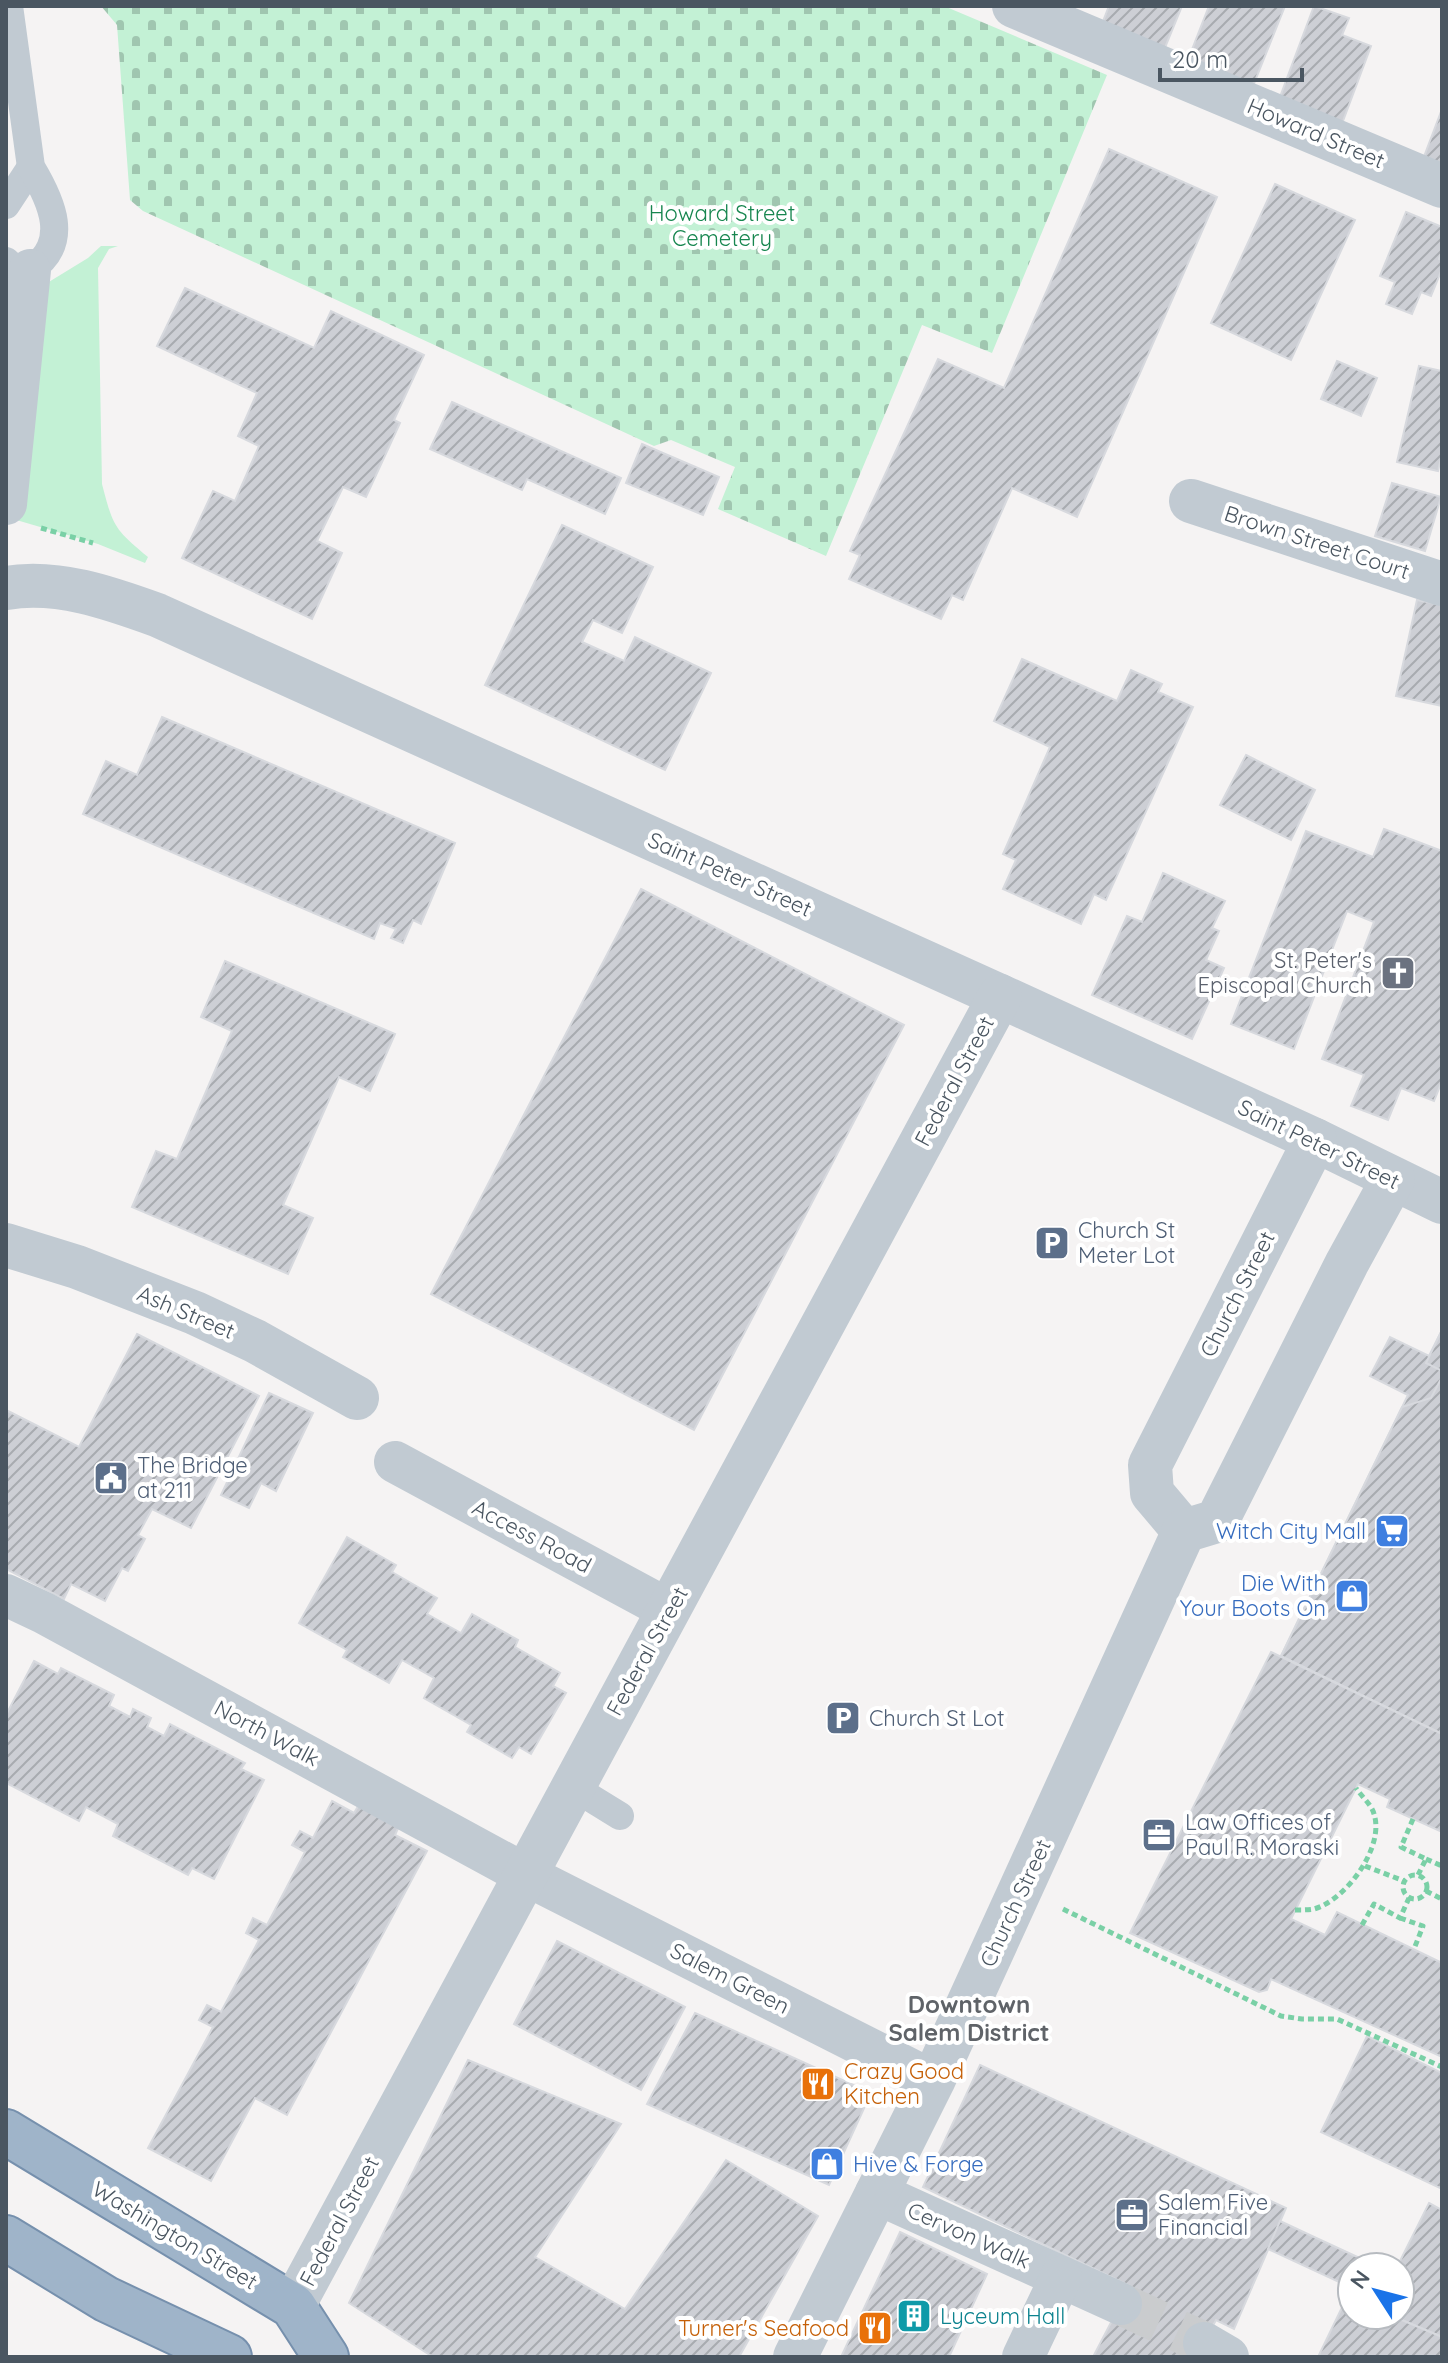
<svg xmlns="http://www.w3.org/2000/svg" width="1448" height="2363" font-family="Quicksand,sans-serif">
<defs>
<pattern id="cemetery-stones" width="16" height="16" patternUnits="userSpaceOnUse" patternTransform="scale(2)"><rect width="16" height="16" fill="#c3f1d5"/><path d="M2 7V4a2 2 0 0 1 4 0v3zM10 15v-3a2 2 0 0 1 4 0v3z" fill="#a0c6b0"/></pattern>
<pattern id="building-hatch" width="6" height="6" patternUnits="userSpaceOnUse" patternTransform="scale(2)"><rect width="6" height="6" fill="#cdcfd5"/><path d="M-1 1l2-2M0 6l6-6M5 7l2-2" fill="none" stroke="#a8abb0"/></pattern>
</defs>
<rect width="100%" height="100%" fill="#f5f3f3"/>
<path fill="#c3f1d5" d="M101 246H118L109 249 98 268 102 484C113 526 114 529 148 557L145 563 98 544 13 519 39 288 88 258Z"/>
<path fill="url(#cemetery-stones)" d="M101 6H944L1107 75 992 353 922 325 826 556 718 509 735 467 671 440 654 446 143 211 130 200 117 25Z"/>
<g fill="url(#building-hatch)" stroke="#d7d9de" stroke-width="2">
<path d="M1109 6H1182L1162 55 1100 29Z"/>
<path d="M1209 6H1285L1251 91 1186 65Z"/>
<path d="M1314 6 1349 18 1342 35 1371 46 1340 129 1277 105Z"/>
<path d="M1442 109V170L1422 162Z"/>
<path d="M1109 149 1217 197 1077 517 1012 488 963 600 952 595 941 619 849 579 860 555 850 551 938 359 1004 388Z"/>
<path d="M1275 184 1355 220 1291 360 1211 323Z"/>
<path d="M1406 212 1442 227V251L1439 259 1442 260V269L1431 296 1421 292 1412 314 1386 304 1395 282 1380 276Z"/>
<path d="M185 288 314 348 331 311 424 355 394 420 400 423 366 497 343 487 317 541 342 553 312 619 182 558 213 491 235 501 259 446 238 436 257 393 157 346Z"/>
<path d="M1337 361 1377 378 1361 416 1321 399Z"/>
<path d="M1419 366 1442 371V454L1438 471 1397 462Z"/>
<path d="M452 402 621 478 605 514 527 479 522 490 430 449Z"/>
<path d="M642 444 719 477 703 515 626 483Z"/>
<path d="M1392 483 1441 497 1425 551 1375 536Z"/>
<path d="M562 525 653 567 622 633 593 620 582 642 624 661 635 637 711 673 665 770 485 685Z"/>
<path d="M1417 600 1442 605V706L1396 696Z"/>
<path d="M1022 659 1117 701 1131 670 1162 684 1158 692 1193 707 1106 900 1094 894 1081 924 1003 889 1016 860 1003 854 1050 747 994 721Z"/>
<path d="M162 717 455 843 421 924 413 920 403 943 391 938 396 929 380 923 374 939 83 814 106 761 137 775Z"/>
<path d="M1246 755 1315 790 1291 840 1220 805Z"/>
<path d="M1384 829 1442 851V1081L1434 1101 1401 1088 1388 1120 1351 1106 1364 1075 1322 1059 1374 922 1347 911 1294 1049 1231 1024 1306 831 1373 857Z"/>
<path d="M1163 873 1225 901 1212 928 1219 931 1206 960 1224 968 1192 1039 1092 995 1127 916 1142 922Z"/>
<path d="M641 889 904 1025 694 1430 431 1294Z"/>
<path d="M225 961 395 1034 370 1091 339 1077 283 1205 313 1218 288 1274 132 1207 156 1151 177 1159 232 1031 201 1017Z"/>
<path d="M1442 1330V1734L1281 1656 1408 1395 1370 1376 1390 1337 1429 1356Z"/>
<path d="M1442 1330V1371L1426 1363Z"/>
<path d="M137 1334 259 1396 191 1528 152 1509 138 1535 145 1539 128 1571 122 1568 105 1601 71 1584 64 1599 6 1569V1410L79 1447Z"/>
<path d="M1442 1377V1734L1281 1656 1402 1407 1431 1398Z"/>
<path d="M269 1393 313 1413 276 1491 261 1483 249 1508 221 1495Z"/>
<path d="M347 1537 396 1565 392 1572 437 1598 427 1614 461 1633 472 1614 518 1640 515 1647 560 1673 553 1686 566 1693 531 1754 519 1747 512 1758 467 1732 471 1725 424 1698 434 1678 402 1660 389 1683 343 1657 347 1650 299 1623Z"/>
<path d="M1271 1652 1442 1734V1832L1387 1807 1390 1799 1358 1784 1291 1919 1325 1935 1337 1912 1442 1963V2057L1271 1979 1267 1990 1259 1992 1130 1933Z"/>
<path d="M34 1661 58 1674 61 1668 114 1695 109 1706 130 1717 133 1709 151 1718 147 1727 164 1736 170 1724 245 1763 241 1769 264 1780 214 1879 192 1868 188 1875 113 1836 118 1824 86 1807 79 1821 6 1783V1715Z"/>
<path d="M332 1801 354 1813 360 1803 400 1824 395 1835 427 1851 287 2115 255 2098 211 2181 148 2148 213 2027 199 2020 207 2005 221 2012 259 1940 246 1933 253 1918 267 1925 305 1852 292 1845 300 1831 313 1838Z"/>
<path d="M557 1941 685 2007 641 2090 514 2024Z"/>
<path d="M695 2013 871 2093 829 2185 647 2104Z"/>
<path d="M1367 2036 1442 2073V2189L1321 2132Z"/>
<path d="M468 2060 621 2124 535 2257 625 2309 726 2160 818 2216 739 2357H433L349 2303Z"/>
<path d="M980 2065 1286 2208 1234 2329 1216 2320 1196 2357H1093L1130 2286 923 2187Z"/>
<path d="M1429 2203 1442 2210V2337L1390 2315H1400V2267H1397Z"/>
<path d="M1280 2221 1312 2236 1379 2267H1352V2288L1268 2249Z"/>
<path d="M900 2232 987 2274 949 2357H841Z"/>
<path d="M1347 2297 1352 2299V2315H1390L1442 2337V2357H1318Z"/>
</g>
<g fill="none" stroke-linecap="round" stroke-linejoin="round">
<path stroke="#caccce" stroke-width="42" stroke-dasharray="42 21" stroke-linecap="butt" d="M1121 2304 1204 2343"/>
<g stroke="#7690ad" stroke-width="48">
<g id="trunk">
<path d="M6 2132 293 2306 326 2357"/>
<path d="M6 2238 106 2299 229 2357"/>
</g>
</g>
<g stroke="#7ad0a6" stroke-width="5" stroke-dasharray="6 4" stroke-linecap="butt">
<path d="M41 528 93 543"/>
<path d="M1413 1819 1401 1847 1426 1859 1418 1875"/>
<path d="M1426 1859 1442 1866"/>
<path d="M1365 1866 1404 1881"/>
<circle cx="1415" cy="1887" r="12"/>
<path d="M1426 1891 1442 1899"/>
<path d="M1063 1909 1281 2016 1302 2019H1337L1442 2067"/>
<path d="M1295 1910C1302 1910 1308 1910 1314 1909 1346 1900 1385 1847 1374 1814 1372 1805 1361 1796 1356 1788"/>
<path d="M1400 1918 1423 1926 1414 1949"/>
<path d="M1362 1925 1374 1904 1400 1918 1409 1898"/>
</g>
<g stroke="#c1cad2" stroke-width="28">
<path d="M6 205 31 167"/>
<path d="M6 261 15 269 30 270C71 243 52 202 31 167L9 6"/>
<path d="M573 1787 620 1816"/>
</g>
<g stroke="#c1cad2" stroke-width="42">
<path d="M6 504 30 270"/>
<path d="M395 1462 669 1610"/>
<path d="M6 1595 44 1613 526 1875 933 2081"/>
<path d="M876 2193 1121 2304"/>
<path d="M1204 2343 1228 2357"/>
<path d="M1023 2357 1061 2277"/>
</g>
<g stroke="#c1cad2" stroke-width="44">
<path d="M1014 6 1442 186"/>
<path d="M1191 501 1442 584"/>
<path d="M6 588C57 579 110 598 157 615L1000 996 1315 1140 1442 1202"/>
<path d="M6 1245 77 1267 195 1313 255 1341 357 1398"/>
<path d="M1184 1531 1152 1493 1150 1465 1315 1140"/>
<path d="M293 2306 1000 996"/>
<path d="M795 2357 933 2081 1184 1531 1217 1521 1347 1263 1393 1179"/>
</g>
<use href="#trunk" stroke="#9fb4c9" stroke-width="44"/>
</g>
<defs>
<g id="church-square" transform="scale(1.8)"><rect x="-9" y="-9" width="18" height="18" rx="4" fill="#6b7280" stroke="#fff"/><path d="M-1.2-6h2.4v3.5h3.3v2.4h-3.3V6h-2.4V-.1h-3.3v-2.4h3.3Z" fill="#fff"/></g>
<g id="parking-square" transform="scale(1.8)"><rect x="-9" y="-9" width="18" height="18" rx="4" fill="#5c6f8a" stroke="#fff"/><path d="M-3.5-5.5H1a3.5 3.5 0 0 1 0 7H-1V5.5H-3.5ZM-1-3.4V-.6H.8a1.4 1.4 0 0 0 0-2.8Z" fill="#fff"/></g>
<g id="civic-square" transform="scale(1.8)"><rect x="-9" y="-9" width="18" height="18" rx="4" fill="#5c6f8a" stroke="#fff"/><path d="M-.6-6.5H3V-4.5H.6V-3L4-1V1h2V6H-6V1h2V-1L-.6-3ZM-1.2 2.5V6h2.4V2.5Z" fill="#fff"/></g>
<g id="supermarket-square" transform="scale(1.8)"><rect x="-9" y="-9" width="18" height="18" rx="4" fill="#3f7fe0" stroke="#fff"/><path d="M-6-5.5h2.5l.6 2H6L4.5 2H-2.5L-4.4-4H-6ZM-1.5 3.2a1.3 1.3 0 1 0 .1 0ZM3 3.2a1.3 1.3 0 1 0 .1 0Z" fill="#fff"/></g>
<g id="shop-square" transform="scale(1.8)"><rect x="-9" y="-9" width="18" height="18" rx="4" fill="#3f7fe0" stroke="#fff"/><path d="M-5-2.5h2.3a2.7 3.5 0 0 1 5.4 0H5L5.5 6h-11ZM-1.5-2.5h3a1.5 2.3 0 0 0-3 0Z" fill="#fff"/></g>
<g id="office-square" transform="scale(1.8)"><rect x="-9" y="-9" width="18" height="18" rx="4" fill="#5c6f8a" stroke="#fff"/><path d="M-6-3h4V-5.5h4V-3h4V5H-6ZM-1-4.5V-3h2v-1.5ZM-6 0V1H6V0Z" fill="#fff"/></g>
<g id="restaurant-square" transform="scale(1.8)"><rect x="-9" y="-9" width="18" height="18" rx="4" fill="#e8710a" stroke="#fff"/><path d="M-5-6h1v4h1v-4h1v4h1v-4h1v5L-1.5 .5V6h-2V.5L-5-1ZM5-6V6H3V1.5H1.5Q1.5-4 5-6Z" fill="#fff"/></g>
<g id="building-square" transform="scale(1.8)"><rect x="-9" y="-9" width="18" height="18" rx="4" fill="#0f9aa8" stroke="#fff"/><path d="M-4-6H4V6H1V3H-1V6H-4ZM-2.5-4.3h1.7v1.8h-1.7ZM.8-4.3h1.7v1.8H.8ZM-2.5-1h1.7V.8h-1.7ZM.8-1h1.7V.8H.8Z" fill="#fff"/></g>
</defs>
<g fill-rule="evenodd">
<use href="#church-square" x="1398" y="973"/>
<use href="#parking-square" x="1052" y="1243"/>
<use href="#civic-square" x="111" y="1478"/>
<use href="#supermarket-square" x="1392" y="1531"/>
<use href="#shop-square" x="1352" y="1596"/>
<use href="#parking-square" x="843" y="1718"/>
<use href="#office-square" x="1159" y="1835"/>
<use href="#restaurant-square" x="818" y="2084"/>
<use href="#shop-square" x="827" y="2164"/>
<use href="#office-square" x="1132" y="2215"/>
<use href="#building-square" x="914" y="2316"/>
<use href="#restaurant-square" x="875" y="2328"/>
</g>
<g text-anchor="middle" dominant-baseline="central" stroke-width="8" stroke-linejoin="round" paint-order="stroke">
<g font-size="22" fill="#4a5661" stroke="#fff">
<text transform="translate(1316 133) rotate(23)">Howard Street</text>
<text transform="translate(1317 542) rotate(18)">Brown Street Court</text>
<text transform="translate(730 874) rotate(24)">Saint Peter Street</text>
<text transform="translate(954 1081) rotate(-62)">Federal Street</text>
<text transform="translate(1319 1144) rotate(26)">Saint Peter Street</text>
<text transform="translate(1237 1294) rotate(-63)">Church Street</text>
<text transform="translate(186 1312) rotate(23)">Ash Street</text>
<text transform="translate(532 1536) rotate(28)">Access Road</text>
<text transform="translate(647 1651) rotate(-61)">Federal Street</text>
<text transform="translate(267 1733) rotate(28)">North Walk</text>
<text transform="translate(1015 1903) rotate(-65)">Church Street</text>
<text transform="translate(730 1978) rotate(27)">Salem Green</text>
<text transform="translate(339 2221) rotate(-62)">Federal Street</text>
<text transform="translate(175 2235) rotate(31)">Washington Street</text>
<text transform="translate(969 2235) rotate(24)">Cervon Walk</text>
</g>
<g font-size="22" fill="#17864f" stroke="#fff">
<text x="722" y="213">Howard Street<tspan x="722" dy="25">Cemetery</tspan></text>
</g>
<g font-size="22" fill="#5b616d" stroke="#fff" text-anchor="end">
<text x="1372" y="960">St. Peter's<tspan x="1372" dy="25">Episcopal Church</tspan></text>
</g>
<g font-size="22" fill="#4e5e75" stroke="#fff" text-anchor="start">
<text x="1078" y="1230">Church St<tspan x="1078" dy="25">Meter Lot</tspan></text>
<text x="137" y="1465">The Bridge<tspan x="137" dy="25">at 211</tspan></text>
<text x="869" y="1718">Church St Lot</text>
<text x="1185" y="1822">Law Offices of<tspan x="1185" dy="25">Paul R. Moraski</tspan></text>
<text x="1158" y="2202">Salem Five<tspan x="1158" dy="25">Financial</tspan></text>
</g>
<g font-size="22" fill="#366cbe" stroke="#fff" text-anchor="end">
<text x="1366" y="1531">Witch City Mall</text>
<text x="1326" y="1583">Die With<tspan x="1326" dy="25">Your Boots On</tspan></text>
<text x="853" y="2164" text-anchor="start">Hive &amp; Forge</text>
</g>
<g font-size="22" fill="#c56008" stroke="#fff" text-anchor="start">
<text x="844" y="2071">Crazy Good<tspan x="844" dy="25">Kitchen</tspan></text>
<text x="849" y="2328" text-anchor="end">Turner's Seafood</text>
</g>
<g font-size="22" fill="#0d838f" stroke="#fff" text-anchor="start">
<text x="940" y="2316">Lyceum Hall</text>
</g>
<g font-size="24" font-weight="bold" fill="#5f6368" stroke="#fff">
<text x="969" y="2004">Downtown<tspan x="969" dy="28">Salem District</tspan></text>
</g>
</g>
<rect width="1448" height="2363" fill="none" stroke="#4a5661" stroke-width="16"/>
<g transform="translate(1376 2291) rotate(306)"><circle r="38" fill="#ffffff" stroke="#b7bbc0" stroke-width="2"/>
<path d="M0-6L14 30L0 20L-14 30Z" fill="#1a73e8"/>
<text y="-12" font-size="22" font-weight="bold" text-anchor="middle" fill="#4a5661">N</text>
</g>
<path d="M1160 68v12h142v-12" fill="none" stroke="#4a5661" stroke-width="4"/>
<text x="1172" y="68" font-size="24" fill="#4a5661" stroke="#ffffff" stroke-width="6" paint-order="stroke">20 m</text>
</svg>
